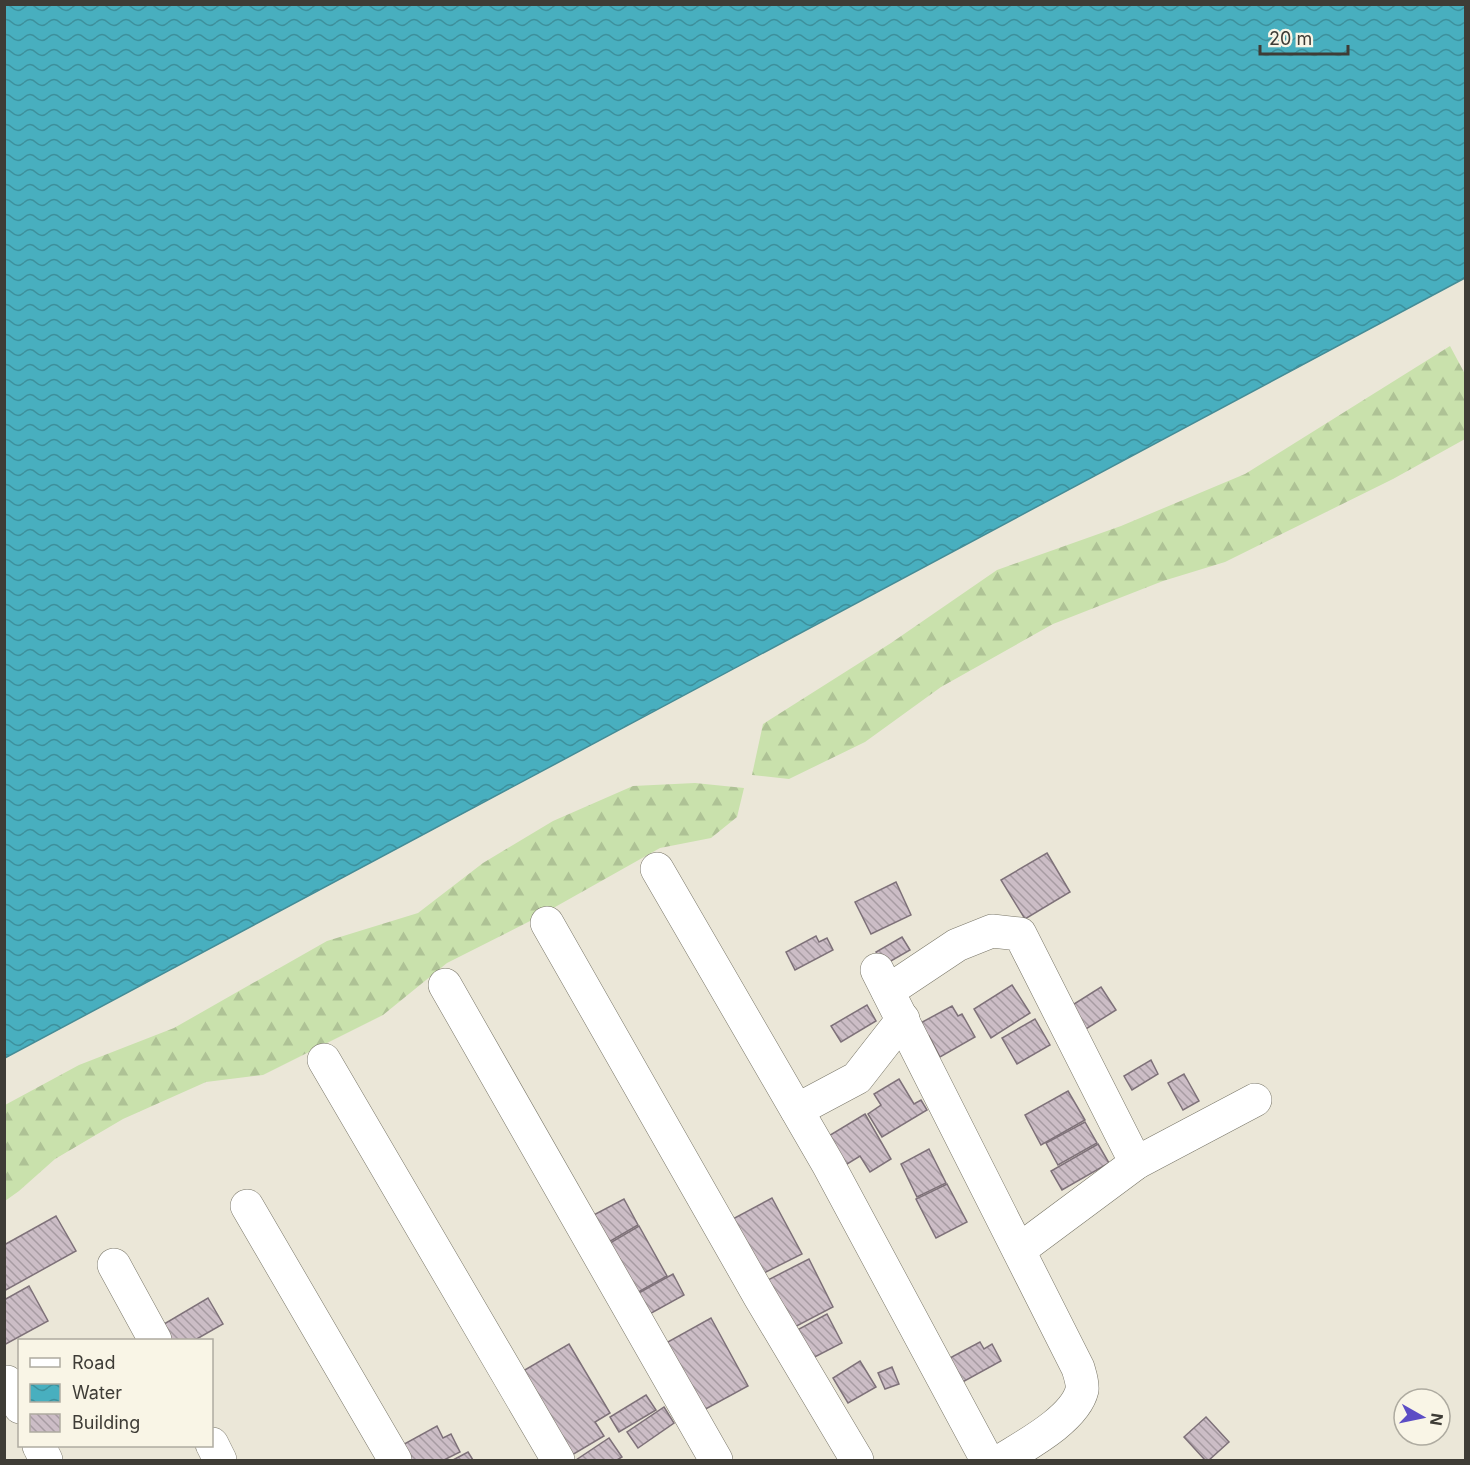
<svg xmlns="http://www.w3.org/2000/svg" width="1470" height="1465" font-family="Inter,sans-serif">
<defs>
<pattern id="forest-firs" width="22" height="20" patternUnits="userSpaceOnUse" patternTransform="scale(1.5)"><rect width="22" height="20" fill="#c9e1ac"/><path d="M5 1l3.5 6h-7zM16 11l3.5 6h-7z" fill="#aec295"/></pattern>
<pattern id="water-waves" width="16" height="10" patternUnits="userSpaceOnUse" patternTransform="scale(1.5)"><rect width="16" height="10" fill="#48afbf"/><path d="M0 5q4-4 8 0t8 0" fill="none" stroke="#3d909c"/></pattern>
<pattern id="building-back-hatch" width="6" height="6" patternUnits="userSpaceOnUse" patternTransform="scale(1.5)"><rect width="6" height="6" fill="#ccbdc6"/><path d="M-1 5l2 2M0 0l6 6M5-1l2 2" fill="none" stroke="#a79ba2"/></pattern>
</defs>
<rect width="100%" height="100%" fill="#ebe7d8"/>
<g fill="url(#forest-firs)">
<path d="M1450 346 1465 374V439L1393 479 1225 562 1163 581 1053 624 941 687 865 742 789 779 752 775 763 724 891 643 997 570 1121 526 1245 474Z"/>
<path d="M695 783 744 788 737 817 711 838 660 848 532 920 447 963 383 1015 263 1075 206 1082 123 1119 55 1159 19 1191 5 1201V1105L79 1065 174 1028 327 941 418 913 483 863 553 821 633 786Z"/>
</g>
<path fill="url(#water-waves)" stroke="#458c96" stroke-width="1.5" d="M5 4 1465 5V278L5 1058Z"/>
<g fill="url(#building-back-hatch)" stroke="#7e7179" stroke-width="1.5">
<path d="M1047 853 1070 892 1025 919 1001 880Z"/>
<path d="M896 882 911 915 871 934 855 902Z"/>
<path d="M816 936 819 942 827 938 833 950 795 970 786 952Z"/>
<path d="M902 937 910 950 884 965 876 952Z"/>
<path d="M1012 985 1030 1013 991 1038 974 1009Z"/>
<path d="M1101 987 1116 1010 1078 1034 1063 1011Z"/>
<path d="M867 1005 876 1021 841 1042 831 1026Z"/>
<path d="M952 1006 958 1016 962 1014 975 1037 940 1057 929 1036 922 1040 915 1026Z"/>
<path d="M1035 1019 1050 1045 1017 1064 1002 1038Z"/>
<path d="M1151 1060 1158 1074 1132 1090 1124 1076Z"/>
<path d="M1184 1074 1199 1101 1183 1110 1168 1083Z"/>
<path d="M899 1079 914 1104 921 1100 927 1110 882 1137 868 1114 881 1105 874 1094Z"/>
<path d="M1068 1091 1085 1120 1041 1145 1025 1115Z"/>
<path d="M865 1114 891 1159 870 1172 860 1156 839 1169 822 1140Z"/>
<path d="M1085 1122 1097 1143 1058 1165 1046 1143Z"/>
<path d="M1098 1144 1109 1163 1062 1190 1051 1171Z"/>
<path d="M929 1149 946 1183 917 1197 901 1164Z"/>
<path d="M947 1184 967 1222 936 1238 916 1199Z"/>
<path d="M772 1198 802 1254 758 1276 729 1221Z"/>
<path d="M624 1199 638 1225 602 1246 586 1219Z"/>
<path d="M56 1216 76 1251 4 1291V1245Z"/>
<path d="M639 1226 667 1276 626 1299 598 1250Z"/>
<path d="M809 1259 833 1307 787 1331 762 1283Z"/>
<path d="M673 1274 684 1295 637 1321 626 1300Z"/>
<path d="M29 1286 48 1321 4 1345V1300Z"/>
<path d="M208 1298 223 1324 195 1340H167L159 1327Z"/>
<path d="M827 1314 842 1343 803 1363 788 1335Z"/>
<path d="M711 1318 748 1386 702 1411 666 1343Z"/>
<path d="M980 1342 984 1349 992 1344 1001 1361 959 1384 946 1360Z"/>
<path d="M569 1344 610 1413 595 1422 604 1436 572 1455 523 1371Z"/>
<path d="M860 1361 876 1387 848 1403 833 1378Z"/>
<path d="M892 1367 899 1384 885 1389 878 1373Z"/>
<path d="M646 1395 656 1410 619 1432 610 1417Z"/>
<path d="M664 1407 674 1423 638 1448 627 1432Z"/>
<path d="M1206 1417 1229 1442 1209 1460H1205L1184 1437Z"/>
<path d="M437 1426 443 1438 451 1434 460 1452 444 1460H403L397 1448Z"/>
<path d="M609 1438 622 1457 617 1460H576Z"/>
<path d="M468 1452 473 1460H453Z"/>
</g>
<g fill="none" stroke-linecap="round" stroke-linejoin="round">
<g stroke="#797668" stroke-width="34">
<g id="minor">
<path d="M657 869 828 1164 987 1460"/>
<path d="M547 923 760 1297 857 1460"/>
<path d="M877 970 1078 1368C1080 1375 1083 1383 1082 1390 1075 1419 1026 1445 1002 1460"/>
<path d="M445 985 716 1460"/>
<path d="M888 991 957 945 992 931 1020 934 1136 1163"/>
<path d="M324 1060 558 1460"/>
<path d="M797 1110 857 1078 903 1019"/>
<path d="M247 1206 395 1460"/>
<path d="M1019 1250 1136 1163 1255 1100"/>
<path d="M114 1265 155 1340"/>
<path d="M7 1382 20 1407"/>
<path d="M212 1444 220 1460"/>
<path d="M39 1446 46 1460"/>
</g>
</g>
<use href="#minor" stroke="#fff" stroke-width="33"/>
</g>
<rect width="1470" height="1465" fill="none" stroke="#3e3c36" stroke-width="12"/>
<rect x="18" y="1339" width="195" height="108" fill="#f9f5e6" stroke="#aeaba0" stroke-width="1.5"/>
<rect x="30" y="1358" width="30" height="9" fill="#ffffff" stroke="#aeaba0" stroke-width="1.5"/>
<text x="72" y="1369" font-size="18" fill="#3e3c36">Road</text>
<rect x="30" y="1384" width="30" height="18" fill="url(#water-waves)" stroke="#aeaba0" stroke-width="1.5"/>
<text x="72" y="1399" font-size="18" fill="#3e3c36">Water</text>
<rect x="30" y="1414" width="30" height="18" fill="url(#building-back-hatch)" stroke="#aeaba0" stroke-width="1.5"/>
<text x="72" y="1429" font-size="18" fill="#3e3c36">Building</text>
<g transform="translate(1422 1417) rotate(99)"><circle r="28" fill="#f9f5e6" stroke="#aeaba0" stroke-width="1.5"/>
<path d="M0-4.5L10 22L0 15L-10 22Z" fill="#5c4dc5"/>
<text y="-9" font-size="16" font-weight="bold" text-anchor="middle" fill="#3e3c36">N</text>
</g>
<path d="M1260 45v9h88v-9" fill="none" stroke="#3e3c36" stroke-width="3"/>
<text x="1269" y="45" font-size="18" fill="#3e3c36" stroke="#f9f5e6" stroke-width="4.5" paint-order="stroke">20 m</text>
</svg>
